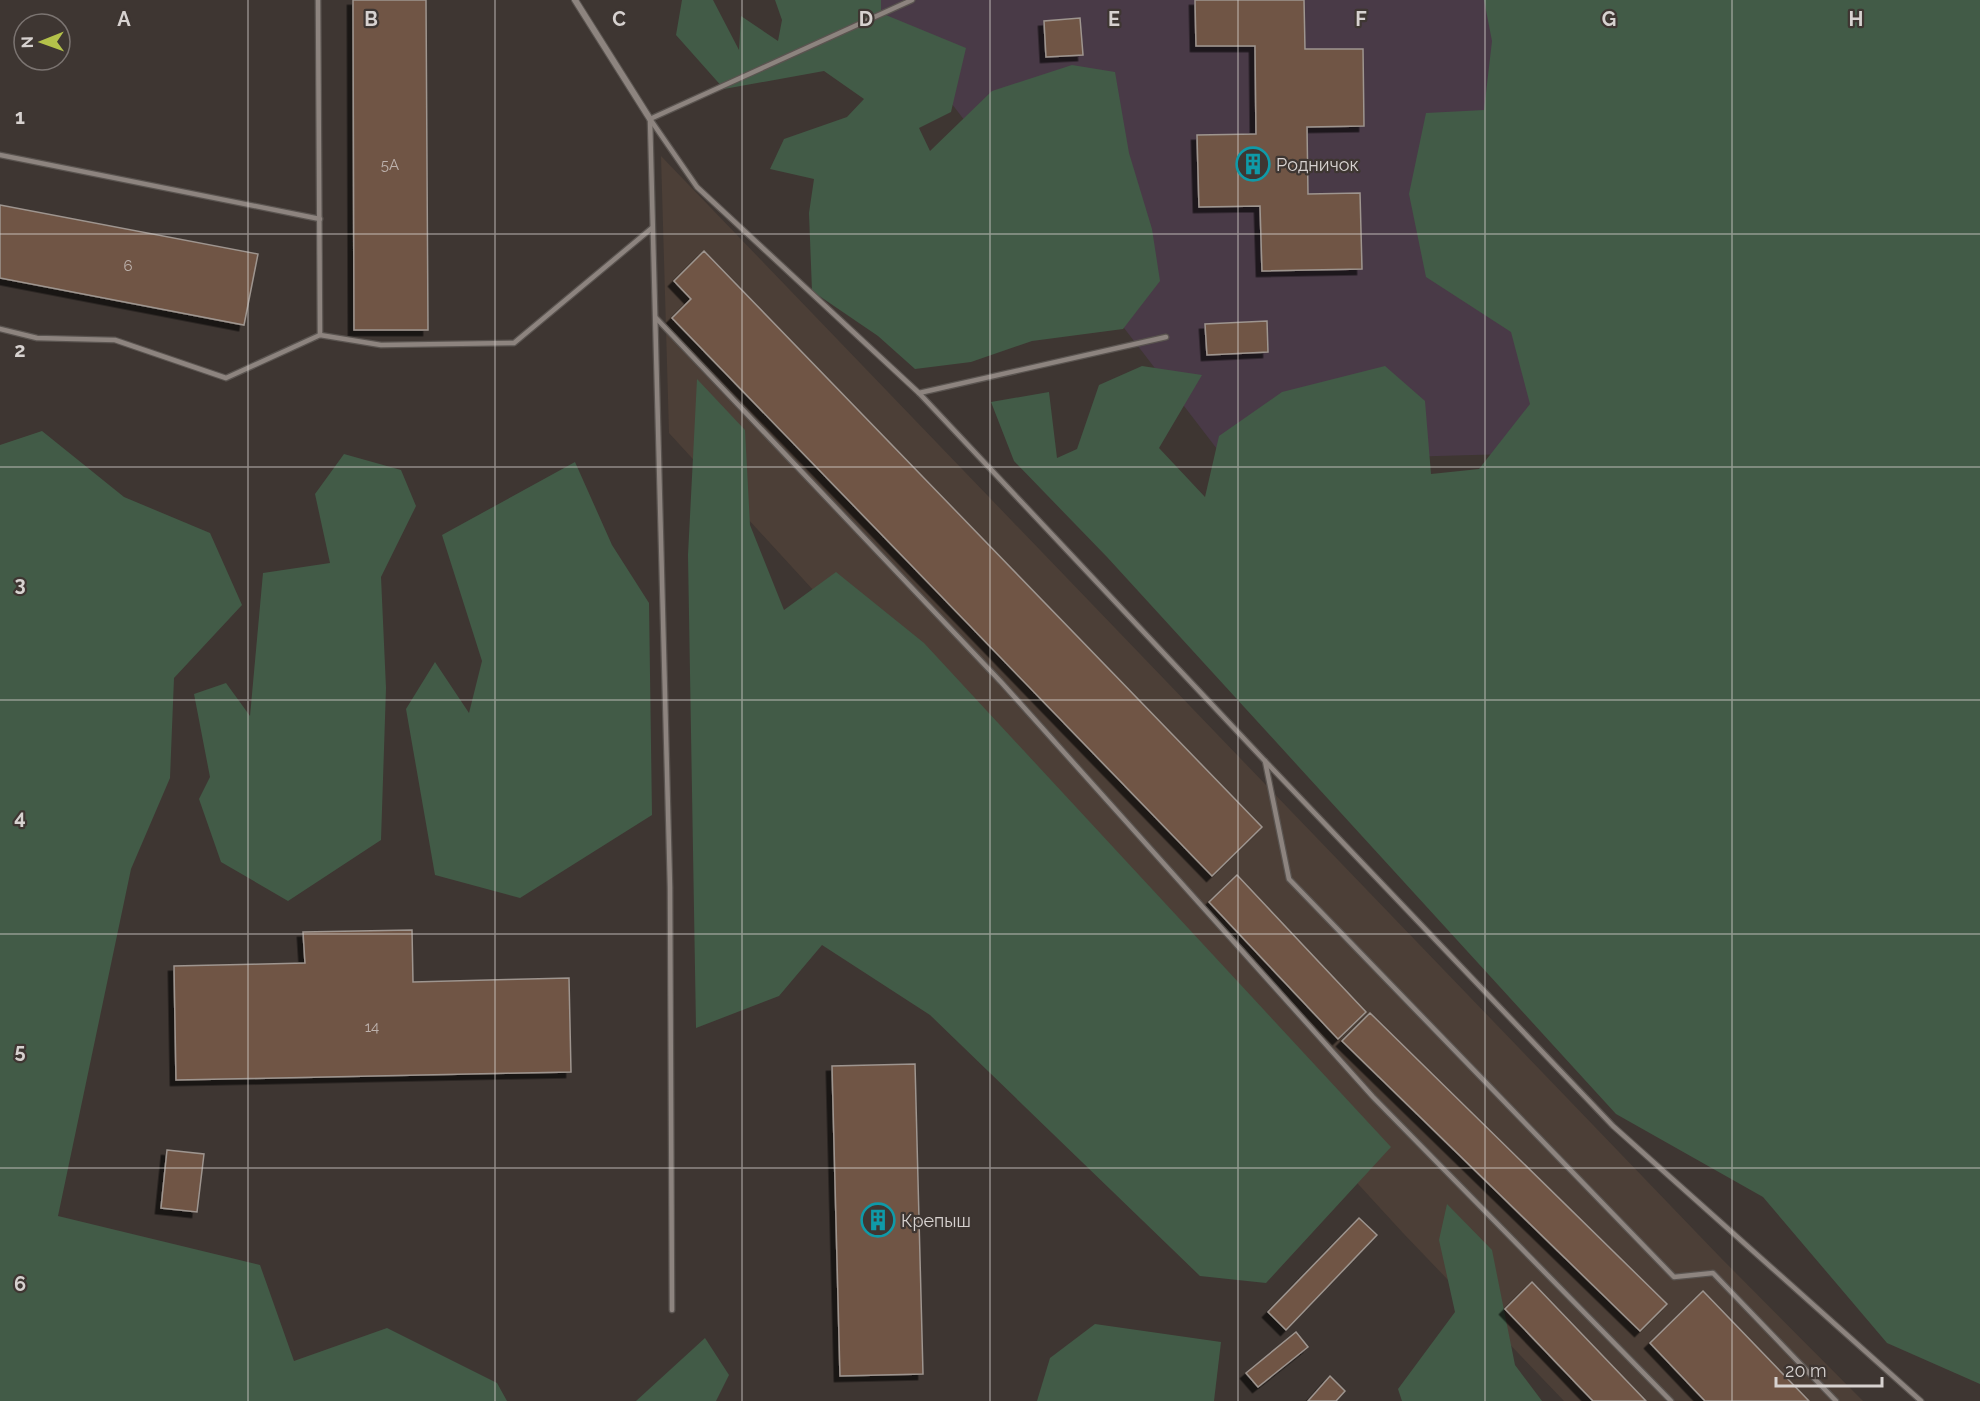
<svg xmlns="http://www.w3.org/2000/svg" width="1980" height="1401" font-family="Raleway,sans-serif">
<defs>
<filter id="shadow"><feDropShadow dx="-5.5" dy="5.5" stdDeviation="0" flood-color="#0009"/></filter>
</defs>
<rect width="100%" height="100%" fill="#3e3632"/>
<path fill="#4c3f37" d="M661 156 1720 1257 1863 1401H1564L1403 1233 669 433Z"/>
<path fill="#493a47" d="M872 0H1628L1542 453 1227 462Z"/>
<g fill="#425b47">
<path d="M682 0H713L739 50 741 16 778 41 782 20 775 0H881V13L966 48 951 112 919 128 930 151 992 91 1072 65 1115 72 1129 153 1152 229 1160 281 1123 329 1032 341 971 362 915 369 878 336 812 291 809 213 814 179 770 169 784 139 847 117 864 99 824 71 724 89 676 35Z"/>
<path d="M1484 0H1980V1384L1887 1343 1763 1197 1616 1114 1107 557 1014 461 991 402 1049 392 1057 458 1077 449 1099 385 1142 366 1202 375 1159 448 1205 497 1219 436 1282 392 1385 366 1425 401 1431 474 1479 469 1530 404 1511 332 1426 277 1409 194 1426 113 1484 110 1492 41Z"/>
<path d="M697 379 745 430 750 525 784 610 836 572 924 643 1391 1147 1266 1283 1200 1276 930 1015 822 945 779 996 696 1028 688 555Z"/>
<path d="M42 431 124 497 210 533 242 605 174 678 170 778 131 869 58 1216 260 1265 294 1361 387 1328 497 1383 507 1401H0V445Z"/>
<path d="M344 454 401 470 416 506 381 577 386 688 381 840 288 901 221 862 199 799 210 777 194 694 226 683 250 716 263 573 330 563 315 494Z"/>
<path d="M575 462 612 545 649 603 652 815 520 898 435 875 406 709 435 662 469 713 482 661 442 535Z"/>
<path d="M1447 1204 1492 1250 1515 1365 1542 1401H1402L1398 1389 1455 1312 1439 1240Z"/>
<path d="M1095 1324 1221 1342 1214 1401H1037L1050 1358Z"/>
<path d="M705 1338 729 1375 716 1401H636Z"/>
</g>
<g fill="#6f5444" stroke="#9e958f" stroke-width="1.5" filter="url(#shadow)">
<path d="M353 0H426L428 330H354Z"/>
<path d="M1195 0H1304L1305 49H1363L1364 126 1307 127 1308 194 1360 193 1362 269 1262 271 1260 206 1199 207 1197 135 1256 134 1255 46H1196Z"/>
<path d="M1080 18 1083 55 1046 57 1044 21Z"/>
<path d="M0 205 258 254 244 325 0 278Z"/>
<path d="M704 251 1262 827 1212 876 672 318 691 299 674 281Z"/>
<path d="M1267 321 1268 352 1207 355 1205 324Z"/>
<path d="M1237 875 1366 1012 1338 1039 1209 902Z"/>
<path d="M412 930 413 982 569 978 571 1072 176 1080 174 966 305 963 303 932Z"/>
<path d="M1370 1013 1667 1304 1640 1331 1342 1041Z"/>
<path d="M915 1064 923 1374 840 1376 832 1066Z"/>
<path d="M167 1150 204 1154 197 1212 161 1208Z"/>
<path d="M1359 1218 1377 1235 1286 1330 1268 1312Z"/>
<path d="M1532 1282 1646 1401H1593L1505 1309Z"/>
<path d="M1703 1291 1809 1401H1705L1650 1343Z"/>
<path d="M1296 1332 1308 1347 1258 1387 1246 1373Z"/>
<path d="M1330 1376 1345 1391 1336 1401H1308Z"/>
</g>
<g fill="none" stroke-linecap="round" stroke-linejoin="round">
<g stroke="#5a5450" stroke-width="7">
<g id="service">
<path d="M318 0 320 335"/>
<path d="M650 119 697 187 919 393 1265 761 1613 1126 1921 1401"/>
<path d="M0 155 320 219"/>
<path d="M656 318 1001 682 1373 1097 1671 1401"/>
<path d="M0 329 37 338 115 340 226 378 320 335 381 345 514 343 652 228"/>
<path d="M919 393 1166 337"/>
<path d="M1265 761 1289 879 1674 1277 1713 1273 1836 1401"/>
<path d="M672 1310 670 887 650 119 912 0"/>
</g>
</g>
<g stroke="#5a5450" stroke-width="8">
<path id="minor" d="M575 0 650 119"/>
</g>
<use href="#service" stroke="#8d847f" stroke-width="4.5"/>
<use href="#minor" stroke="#8d847f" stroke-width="6"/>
</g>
<path fill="none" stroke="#d7d2d0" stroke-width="1.5" stroke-opacity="0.55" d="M248 0V1401M495 0V1401M742 0V1401M990 0V1401M1238 0V1401M1485 0V1401M1732 0V1401M0 234H1980M0 467H1980M0 700H1980M0 934H1980M0 1168H1980"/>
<defs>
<g id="building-ring" transform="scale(1.725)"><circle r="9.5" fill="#3e3632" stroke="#0f9aa8" stroke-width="1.5"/><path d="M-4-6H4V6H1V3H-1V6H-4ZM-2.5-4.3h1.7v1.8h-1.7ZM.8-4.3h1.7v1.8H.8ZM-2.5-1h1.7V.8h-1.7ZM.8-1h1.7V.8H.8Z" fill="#0f9aa8"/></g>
</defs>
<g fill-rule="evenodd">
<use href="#building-ring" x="1253" y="164"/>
<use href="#building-ring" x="878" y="1220"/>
</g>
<g text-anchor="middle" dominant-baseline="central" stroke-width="4.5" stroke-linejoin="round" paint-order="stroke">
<g font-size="15" fill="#bdb2ad">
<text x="390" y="165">5А</text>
<text x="128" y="266">6</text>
<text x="372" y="1027">14</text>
</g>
<g font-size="18" fill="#d7d2d0" stroke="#3e3632" text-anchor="start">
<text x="1276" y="164">Родничок</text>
<text x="901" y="1220">Крепыш</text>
</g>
</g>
<g font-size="20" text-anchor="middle" font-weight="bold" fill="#d7d2d0" stroke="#3e3632" stroke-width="4.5" stroke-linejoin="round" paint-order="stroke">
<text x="124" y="26">A</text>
<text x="371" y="26">B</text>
<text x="619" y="26">C</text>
<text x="866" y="26">D</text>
<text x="1114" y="26">E</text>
<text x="1361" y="26">F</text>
<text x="1609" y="26">G</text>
<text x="1856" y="26">H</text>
<text x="20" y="124">1</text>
<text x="20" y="357">2</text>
<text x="20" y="591">3</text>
<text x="20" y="824">4</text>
<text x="20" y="1058">5</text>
<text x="20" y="1291">6</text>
</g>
<g transform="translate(42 42) rotate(269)"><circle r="28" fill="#3e3632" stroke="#7b7471" stroke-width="1.5"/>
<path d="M0-4.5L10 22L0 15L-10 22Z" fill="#b4c24a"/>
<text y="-9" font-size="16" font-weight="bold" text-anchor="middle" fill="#d7d2d0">N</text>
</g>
<path d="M1776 1377v9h106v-9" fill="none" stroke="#d7d2d0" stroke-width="3"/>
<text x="1785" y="1377" font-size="18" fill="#d7d2d0" stroke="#3e3632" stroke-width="4.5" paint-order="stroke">20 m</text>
</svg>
